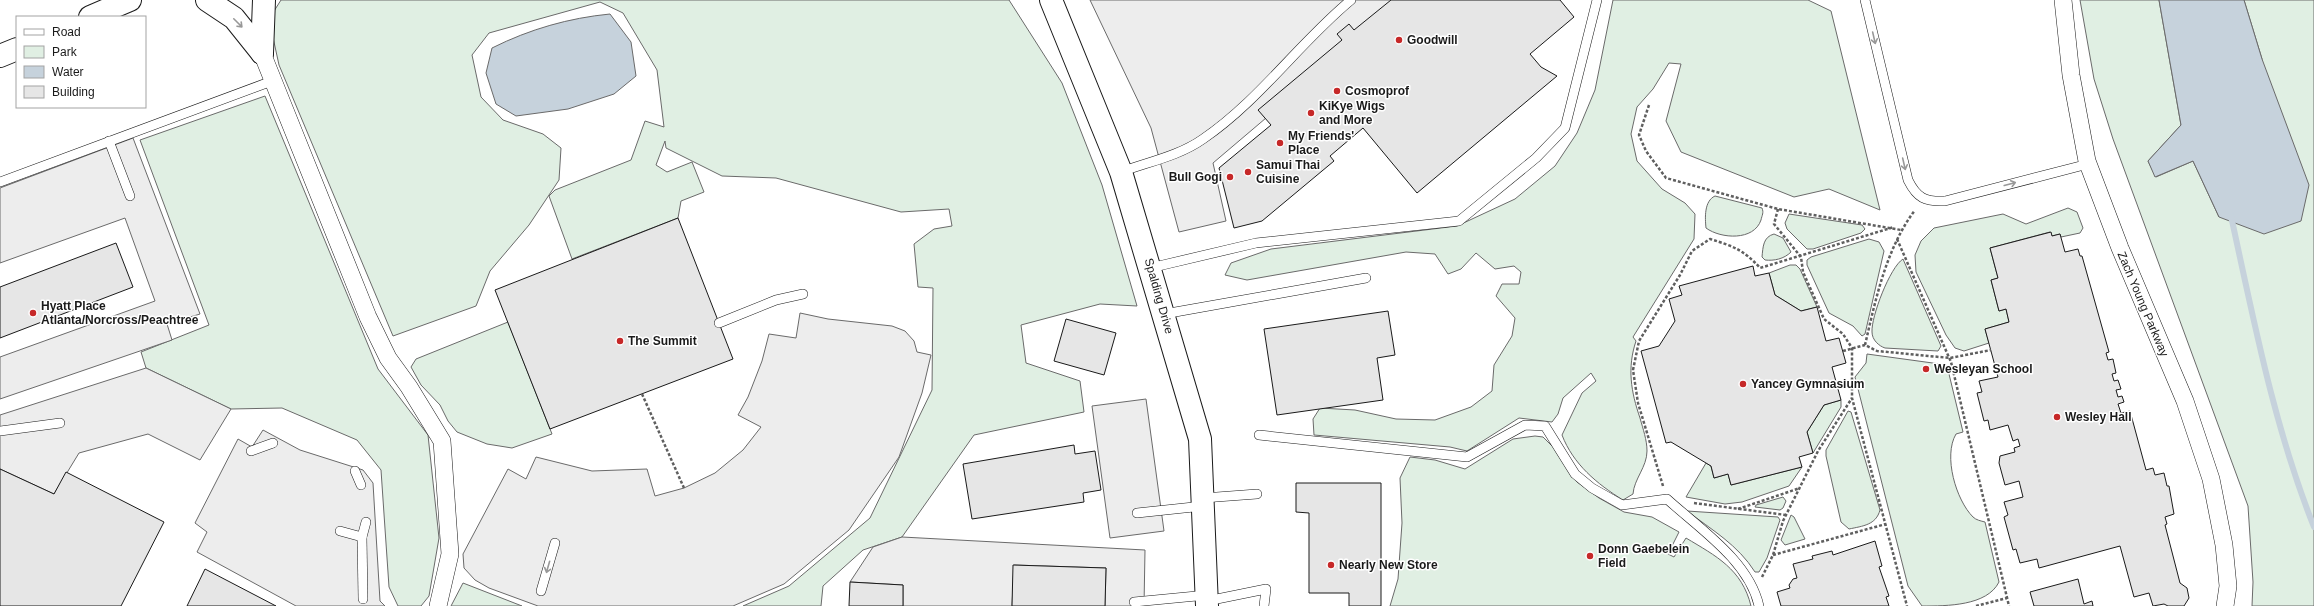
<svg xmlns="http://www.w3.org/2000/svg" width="2314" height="606" font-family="Arial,sans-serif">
<rect width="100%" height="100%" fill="#fff"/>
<g fill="#e0efe3" stroke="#6a6a6a">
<path d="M281 0H1009L1062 83 1102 185 1137 306 1100 304 1021 325 1026 363 1080 381 1084 412 974 435 902 537 863 550 823 586 821 606H743L789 586 870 518 932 390 933 288 918 287 914 244 934 229 952 226 949 209 901 212 776 178 722 176 666 148 665 141 656 165 667 172 692 162 704 192 681 201 678 218 572 259 549 196 555 190 631 160 645 121 664 127 657 70 623 13 600 2 489 33 472 55 481 97 503 120 543 134 561 148 559 180 529 225 490 271 476 306 393 336 279 65 269 19Z"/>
<path d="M1613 0H1808L1831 11 1880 210 1829 189 1794 197 1681 152 1666 121 1681 64 1669 63 1653 89 1637 107 1631 134 1637 161 1662 189 1685 203 1695 214 1694 239 1633 337 1636 341C1627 368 1631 392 1640 418 1643 429 1647 440 1647 451 1647 467 1634 479 1633 494L1623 500C1597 484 1573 464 1562 435L1582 393 1596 381 1591 373 1563 398 1558 414 1552 422 1519 418 1467 451 1450 447 1314 435 1313 419 1320 408 1355 410 1396 419 1435 420 1471 407 1492 391 1494 365 1512 336 1515 318 1496 296 1502 284H1519L1521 272 1514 266 1495 269 1476 253 1461 269 1448 274 1435 254 1406 252 1247 280 1225 275 1231 263 1271 249 1457 226 1515 199 1555 166 1577 133 1595 90Z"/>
<path d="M2080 0H2159L2181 125 2148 161 2156 177 2193 161 2219 217 2262 59 2244 0H2314V606H2252L2253 582 2248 506 2113 139 2094 79Z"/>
<path d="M265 96 378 369 428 435 439 538 429 596 421 606H398L389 587 381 470 357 440 282 408 231 409 146 368 141 352 209 325 140 140Z"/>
<path d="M1715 196 1762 208C1764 213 1762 215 1761 220 1754 241 1721 239 1706 228 1705 218 1704 201 1715 196Z"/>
<path d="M2068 208 2077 212 2083 228 2080 233 2061 237 2060 234 2052 236 2050 232 1990 248 1998 278 1991 280 1999 311 2006 309 2009 322 1985 329 1989 343 1964 351 1955 348 1946 335 1916 272 1915 255 1921 241 1934 228 2003 214 2026 224Z"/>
<path d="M1789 214 1862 225 1865 229 1861 233 1813 249H1807L1787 229 1785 223Z"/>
<path d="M1774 234 1783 238 1791 252C1784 259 1774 261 1765 260L1762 257C1763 247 1763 237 1774 234Z"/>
<path d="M1869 239 1879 242 1884 251 1865 334 1862 336 1853 326 1829 313 1807 265V260L1811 257Z"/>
<path d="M1903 259 1941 346 1938 351 1885 348C1879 346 1872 340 1872 332 1871 317 1890 267 1903 259Z"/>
<path d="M1790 265H1796L1800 269 1817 307 1801 311 1775 295 1769 273Z"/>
<path d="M508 322 552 434 512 448 487 444 457 432 448 421 440 405 421 385 411 367 416 359Z"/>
<path d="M1867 354 1940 364 1949 374 1963 432 1956 434C1943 456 1956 500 1973 517 1976 520 1981 521 1985 522L1999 582C1987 606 1947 606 1922 606L1908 586 1855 377 1866 363Z"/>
<path d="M1841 400V407L1813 453 1807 432 1824 405Z"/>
<path d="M1848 411 1851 412 1880 510C1876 525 1863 526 1849 529L1841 522 1826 456V450Z"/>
<path d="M1535 436 1543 437 1557 451 1577 482 1599 498 1624 512 1652 517 1679 532 1668 554 1674 557 1686 538C1716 556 1742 569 1751 606H1390L1398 579 1402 523 1400 478 1410 457 1435 460 1465 469 1513 439Z"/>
<path d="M1706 463 1711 466 1714 478 1728 474 1731 485 1802 467 1789 486 1742 502 1725 504 1686 497Z"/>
<path d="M1783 497 1786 501 1783 508 1780 510 1755 507 1756 505Z"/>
<path d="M1687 511 1778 517 1780 520 1767 558 1759 572H1755C1738 545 1712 530 1687 511Z"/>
<path d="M1791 515 1794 517 1805 539 1785 545 1781 540Z"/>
<path d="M463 583 522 606H451Z"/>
</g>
<g fill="#ededed" stroke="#6a6a6a">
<path d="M1090 0H1405L1213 163 1226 221 1179 232 1151 128Z"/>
<path d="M133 138 200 314 167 324 172 340 0 399V357L155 301 125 218 0 263V188Z"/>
<path d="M800 313 828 319 892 326 905 331 914 341 917 352 931 355 922 393 899 457 849 530 784 584 733 606H538L489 588 475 580 464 568 463 554 508 469 526 479 536 457 592 471 647 469 655 496 684 488 715 473 743 450 761 427 738 415 748 397 762 361 769 334 796 338Z"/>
<path d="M146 368 231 409 200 460 148 434 79 453 54 494 0 469V415Z"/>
<path d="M1146 399 1164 531 1110 538 1092 406Z"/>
<path d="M263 430 300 450 363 470 373 483 380 601 385 606H296L197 552 207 532 195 523 238 439 252 447Z"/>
<path d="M902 537 1145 550 1144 606H1105L1106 568 1014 565 1012 606H903V585L850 582 873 547Z"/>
</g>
<g fill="#c6d2dc" stroke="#6a6a6a">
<path d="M2159 0H2244L2262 59 2309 185 2301 221 2264 234 2219 217 2193 161 2155 177 2148 161 2181 125Z"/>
<path d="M610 14 631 42 636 76 614 94 568 109 516 116 496 104 486 73 492 48C530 29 569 18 610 14Z"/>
</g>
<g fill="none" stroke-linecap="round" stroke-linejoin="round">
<path stroke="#c6d2dc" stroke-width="6" d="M2231 216C2254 321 2274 427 2314 527"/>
</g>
<g fill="#e6e6e6" stroke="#1a1a1a">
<path d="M1391 0H1560L1574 17 1530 54 1541 67 1557 76 1417 193 1363 128 1330 156 1334 161 1262 221 1234 228 1219 168 1271 125 1258 110 1342 40 1337 34 1349 24 1354 30Z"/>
<path d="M678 218 733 359 550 429 495 290Z"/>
<path d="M2051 232 2052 236 2060 234 2065 252 2078 249 2080 256H2082L2109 352 2106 353 2108 360 2113 359 2116 373 2112 374 2114 381 2118 380 2121 389 2116 390 2118 397 2122 396 2124 402 2118 404 2121 413 2130 411 2146 470 2153 468 2155 475 2164 473 2167 486H2169L2174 514 2165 517 2167 524 2165 525 2180 583 2187 588 2189 598 2184 606H2168L2164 604 2153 606 2149 593 2134 597 2120 546 2039 568 2037 559 2020 563 2016 549 2013 550 2004 517 2008 515 2004 502 2023 497 2019 481 2005 485 1999 463 2000 456 2015 452 2014 448 2020 446 2018 439 2013 441 2008 425 1990 430 1988 420 1984 421 1977 393 1982 392 1979 381 1998 377 1985 329 2009 322 2006 309 1999 311 1991 280 1998 278 1990 248Z"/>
<path d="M116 243 133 287 0 338V287Z"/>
<path d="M1753 266 1755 276 1769 273 1775 295 1801 311 1817 307 1826 341 1839 338 1846 363 1832 367 1841 400 1824 405 1807 432 1813 453 1799 457 1802 467 1731 485 1728 474 1714 478 1711 466 1671 442 1666 443 1641 351 1659 346 1675 321 1669 299 1682 295 1679 286Z"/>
<path d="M1388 311 1395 355 1377 358 1383 400 1277 415 1264 329Z"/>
<path d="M1066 319 1116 333 1104 375 1054 361Z"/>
<path d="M1074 445 1075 454 1095 451 1101 490 1083 493 1084 502 972 519 963 464Z"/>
<path d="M0 469 54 494 66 472 164 522 121 606H0Z"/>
<path d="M1296 483H1381V606H1349V593H1309V513L1296 512Z"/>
<path d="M1875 541 1882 566 1879 567 1889 596 1886 597 1889 606H1781L1777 592 1790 588 1789 585 1793 579 1797 578 1793 564 1813 559 1812 556 1832 551 1833 555Z"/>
<path d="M1013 565 1106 568 1105 606H1012Z"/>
<path d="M205 569 276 606H187Z"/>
<path d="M2078 579 2084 604 2092 601 2093 606H2034L2030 592Z"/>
<path d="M850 582 903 585V606H849Z"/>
</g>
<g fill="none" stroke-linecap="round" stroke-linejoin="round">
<g stroke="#1a1a1a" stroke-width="10">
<g id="service">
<path d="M1865 0 1908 180C1917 198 1925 202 1945 201L2088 164"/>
<path d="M109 141 130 196"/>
<path d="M1121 172C1148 162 1179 156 1203 139 1259 101 1299 43 1351 0"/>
<path d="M0 182 272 81"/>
<path d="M1150 268 1256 243 1459 221 1536 158 1565 128 1597 0"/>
<path d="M1164 314 1366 278"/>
<path d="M719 323 776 300 803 294"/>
<path d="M0 431 60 423"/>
<path d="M1259 435 1467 457 1525 425 1545 426 1575 474 1592 488 1622 505 1667 499C1700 529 1749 561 1759 606"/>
<path d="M251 451 273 443"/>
<path d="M355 471 361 485"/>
<path d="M1203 498 1257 494"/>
<path d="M1137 513 1203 506"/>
<path d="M340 531 362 537 366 522"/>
<path d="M362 537 363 599"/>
<path d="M541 591 555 543"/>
<path d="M1207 601 1266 589 1264 606"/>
<path d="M1134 602 1207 595"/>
</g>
</g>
<g stroke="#1a1a1a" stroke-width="18">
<g id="minor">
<path d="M2063 0 2071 75 2087 161 2120 248 2185 401 2211 479 2224 545 2228 586 2225 606"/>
<path d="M262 53 368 317 388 358 409 387 442 441 450 554 438 606"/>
</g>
</g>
<g stroke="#1a1a1a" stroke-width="24">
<path id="secondary" d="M1051 0 1121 172 1200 439 1207 606"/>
</g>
<g stroke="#1a1a1a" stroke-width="24">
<g id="trunk">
<path d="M207 0 234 18 262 53"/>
<path d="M90 17 130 0"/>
<path d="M262 53 264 0"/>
<path d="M0 56 17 49"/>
</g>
</g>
<g stroke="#5f5f5f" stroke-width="2.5" stroke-dasharray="3 2" stroke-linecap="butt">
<path d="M1649 105 1639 135 1646 151 1666 178 1778 209 1901 230"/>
<path d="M1778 209 1774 224 1801 257 1803 272 1824 319 1843 334 1852 348V398L1907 606"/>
<path d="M1897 239 1951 362 2009 606"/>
<path d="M1865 345C1876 298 1886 249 1915 210"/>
<path d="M1843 351 1865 345 1877 351 1950 358 1991 350"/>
<path d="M642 394 684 488"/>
<path d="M1663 486 1638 403 1633 370 1639 341 1680 275 1692 251 1710 239C1733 246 1744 250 1760 268L1894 227"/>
<path d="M1694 503 1786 515"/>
<path d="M1738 509 1800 488"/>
<path d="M1773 555 1886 524"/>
<path d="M1762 577 1773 555 1783 521 1818 451 1852 398"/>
<path d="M1976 606 2007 598"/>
</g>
<use href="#service" stroke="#fff" stroke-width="9"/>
<use href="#minor" stroke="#fff" stroke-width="17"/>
<use href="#secondary" stroke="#fff" stroke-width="22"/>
<use href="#trunk" stroke="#fff" stroke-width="22"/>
</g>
<defs><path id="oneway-shaft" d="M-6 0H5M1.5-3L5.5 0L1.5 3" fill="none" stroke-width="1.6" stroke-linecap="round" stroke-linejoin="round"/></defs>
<g stroke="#989898">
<use href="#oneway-shaft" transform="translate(238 23) rotate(45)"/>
<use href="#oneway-shaft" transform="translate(1874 38) rotate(77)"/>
<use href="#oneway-shaft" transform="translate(1904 164) rotate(77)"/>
<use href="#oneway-shaft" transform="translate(2010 184) rotate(-15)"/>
<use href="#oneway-shaft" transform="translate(548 567) rotate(106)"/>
</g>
<g fill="#c62828" stroke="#fff" stroke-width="1.5">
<circle cx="1399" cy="40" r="4"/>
<circle cx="1337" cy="91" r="4"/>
<circle cx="1311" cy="113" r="4"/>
<circle cx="1280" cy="143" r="4"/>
<circle cx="1248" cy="172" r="4"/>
<circle cx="1230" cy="177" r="4"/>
<circle cx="33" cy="313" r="4"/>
<circle cx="620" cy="341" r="4"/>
<circle cx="1926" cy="369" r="4"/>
<circle cx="1743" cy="384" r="4"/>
<circle cx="2057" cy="417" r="4"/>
<circle cx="1590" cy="556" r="4"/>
<circle cx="1331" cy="565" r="4"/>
</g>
<g text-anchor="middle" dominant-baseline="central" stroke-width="3" stroke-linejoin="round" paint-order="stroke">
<g font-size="12" font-weight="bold" fill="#1a1a1a" stroke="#fff" text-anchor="start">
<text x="1407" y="40">Goodwill</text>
<text x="1345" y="91">Cosmoprof</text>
<text x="1319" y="106">KiKye Wigs<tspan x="1319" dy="14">and More</tspan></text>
<text x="1288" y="136">My Friends'<tspan x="1288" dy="14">Place</tspan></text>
<text x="1256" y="165">Samui Thai<tspan x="1256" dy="14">Cuisine</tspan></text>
<text x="1222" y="177" text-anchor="end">Bull Gogi</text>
<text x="41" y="306">Hyatt Place<tspan x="41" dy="14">Atlanta/Norcross/Peachtree</tspan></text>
<text x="628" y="341">The Summit</text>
<text x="1934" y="369">Wesleyan School</text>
<text x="1751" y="384">Yancey Gymnasium</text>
<text x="2065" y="417">Wesley Hall</text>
<text x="1598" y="549">Donn Gaebelein<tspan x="1598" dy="14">Field</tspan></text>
<text x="1339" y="565">Nearly New Store</text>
</g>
<g font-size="12" fill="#1a1a1a" stroke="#fff">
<text transform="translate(1159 296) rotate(74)">Spalding Drive</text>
<text transform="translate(2143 304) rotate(67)">Zach Young Parkway</text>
</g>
</g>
<rect x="16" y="16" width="130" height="92" fill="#ffffff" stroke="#a3a3a3"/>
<rect x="24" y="29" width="20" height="6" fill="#ffffff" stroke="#a3a3a3"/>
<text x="52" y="36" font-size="12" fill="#1a1a1a">Road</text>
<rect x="24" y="46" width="20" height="12" fill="#e0efe3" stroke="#a3a3a3"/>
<text x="52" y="56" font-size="12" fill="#1a1a1a">Park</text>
<rect x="24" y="66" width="20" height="12" fill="#c6d2dc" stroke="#a3a3a3"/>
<text x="52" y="76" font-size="12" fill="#1a1a1a">Water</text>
<rect x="24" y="86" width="20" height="12" fill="#e6e6e6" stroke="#a3a3a3"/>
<text x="52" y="96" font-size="12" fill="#1a1a1a">Building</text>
</svg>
